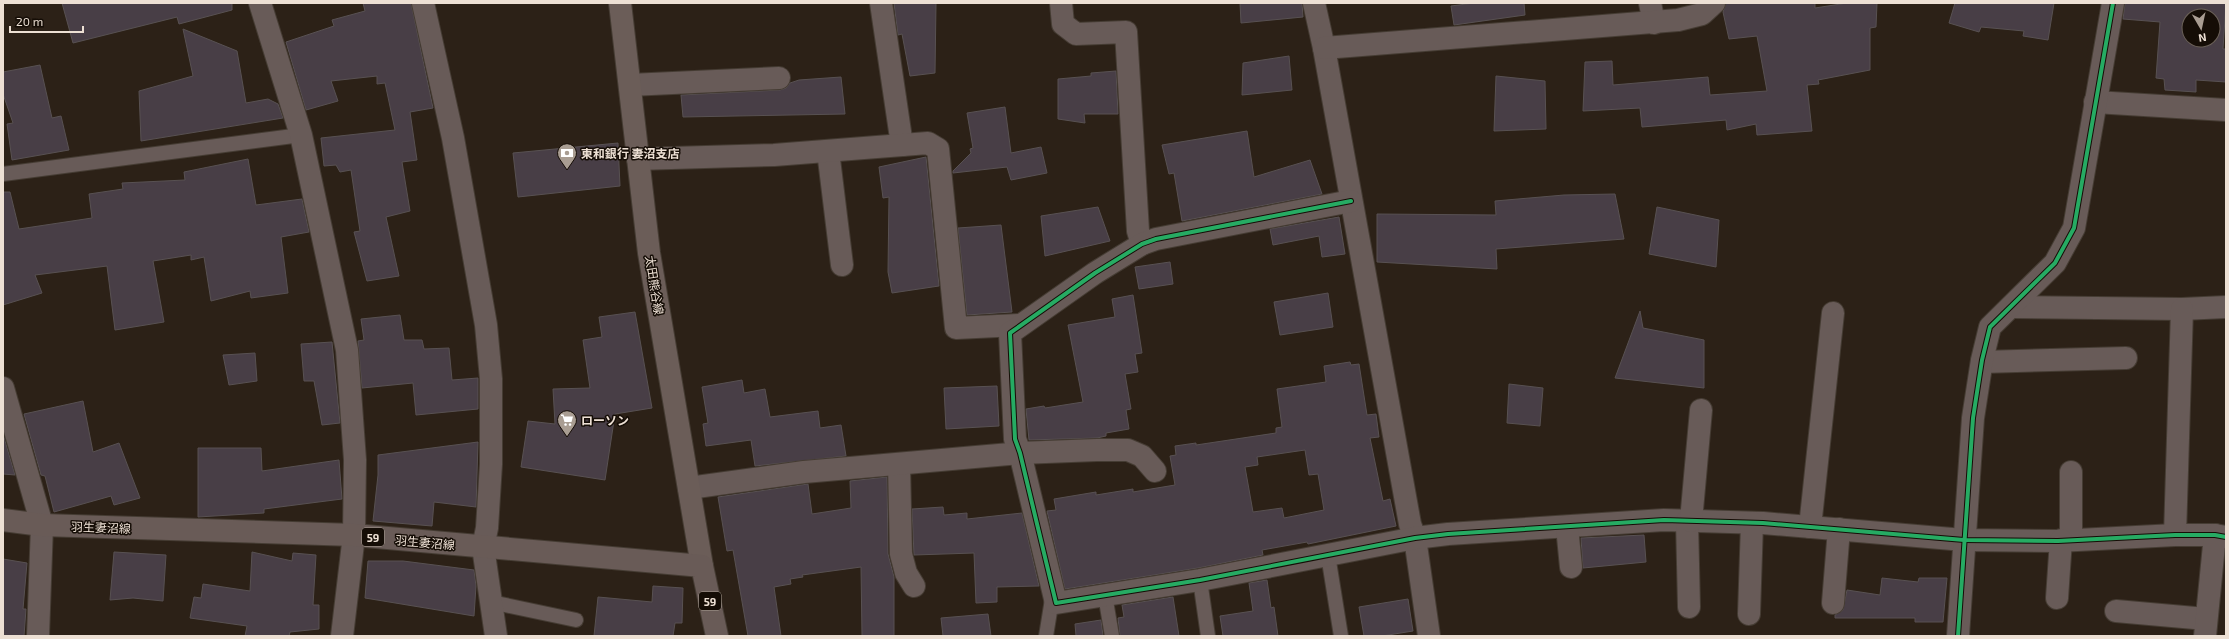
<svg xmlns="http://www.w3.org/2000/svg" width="2229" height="639" font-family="'Exo 2','Noto Sans JP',sans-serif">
<rect width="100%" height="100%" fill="#2c2117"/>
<g fill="#483e46" stroke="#585152" fill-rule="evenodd">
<path d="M62 3H232V10L179 24 177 17 73 43Z"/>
<path d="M363 3H411L433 108 410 112 417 160 402 162 410 211 386 217 399 276 367 281 354 232 360 231 351 170 340 172 336 165 324 166 321 138 395 130 385 83 377 84V76L331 81 338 101 306 110 286 42 334 26 332 20 365 11Z"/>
<path d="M894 3H936L935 73 910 76 902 34 898 35Z"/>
<path d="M1240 3H1302L1303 17 1241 23Z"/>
<path d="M1474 3H1524L1525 15 1454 25 1451 6Z"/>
<path d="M1726 3H1815V8L1847 3H1877L1876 27 1870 28V70L1818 80 1819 84 1807 85 1812 131 1757 135 1756 124 1727 130 1726 120 1642 127 1640 108 1583 111 1585 62 1612 61 1613 85 1708 77 1710 95 1767 91 1757 36 1729 39 1723 12Z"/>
<path d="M1955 3H2054L2048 40 2023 36 2024 31 1981 27 1979 32 1949 23Z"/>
<path d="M2125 3H2226L2223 49H2226V82L2196 80V92L2165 90 2164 79 2156 78 2160 22 2123 19ZM2189 16H2213V40H2189Z"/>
<path d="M183 29 237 51 246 103 268 99 278 104 283 118 141 141 139 91 193 76Z"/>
<path d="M1289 56 1292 90 1242 95 1243 63Z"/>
<path d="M40 65 52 118 61 116 69 150 12 160 7 124 13 123 3 94V72Z"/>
<path d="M1116 71 1118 114H1084L1085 123 1058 119V79L1091 76V73Z"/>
<path d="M1496 76 1545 81 1546 129 1494 131Z"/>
<path d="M841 77 845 114 683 117 681 95 780 90 786 88 790 83 799 80Z"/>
<path d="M1005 107 1011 153 1041 147 1047 173 1011 180 1007 167 953 173V171L971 153 970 149 973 148 967 113Z"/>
<path d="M1247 131 1254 177 1310 160 1322 194 1182 221 1174 173 1169 174 1162 145Z"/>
<path d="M618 143 620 186 518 197 513 153Z"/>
<path d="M926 157 939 286 892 293 888 272 889 197 883 198 879 167Z"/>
<path d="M248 159 256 205 302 199 309 232 281 237 288 293 251 298 250 291 211 301 204 257 191 260V255L153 261 164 322 115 330 107 266 35 275 42 293 3 305V192H10L19 229 92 218 89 194 123 189 122 183 185 180 184 172Z"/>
<path d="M1615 194 1624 239 1496 249 1497 269 1377 262V214L1496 215 1495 201 1564 195Z"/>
<path d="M1098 207 1110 241 1045 256 1041 216Z"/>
<path d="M1657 207 1719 220 1716 267 1649 254Z"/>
<path d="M1339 217 1345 254 1322 257 1319 236 1273 245 1270 229Z"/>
<path d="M1001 225 1012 312 967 315 958 228Z"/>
<path d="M1170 262 1173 284 1139 289 1135 267Z"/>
<path d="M1328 293 1333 327 1280 335 1274 302Z"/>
<path d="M1133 295 1142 353 1135 354 1138 372 1125 374 1131 409 1126 410 1129 429 1106 433V436L1097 438 1029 440 1026 409 1044 406 1045 408 1083 402 1068 325 1115 317 1112 299Z"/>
<path d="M1640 311 1643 328 1704 340V388L1615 378Z"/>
<path d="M635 312 652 408 615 414 605 480 521 467 528 421 555 424 553 389 590 388 583 340 602 337 599 317Z"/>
<path d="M400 315 404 340H422L424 349 449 348 452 380 478 378V409L416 415 413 383 362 388 358 341 364 340 361 319Z"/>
<path d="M332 342 340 423 322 425 314 381H304L301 344Z"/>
<path d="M255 353 257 381 229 385 223 355Z"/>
<path d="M1350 362 1351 365 1359 364 1367 415 1376 414 1379 437 1370 438 1383 501 1390 499 1396 526 1308 544 1307 542 1262 550 1263 555 1198 568 1065 589 1047 511 1056 510 1054 499 1096 492V495L1133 489V492L1175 485 1170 456 1176 455 1175 446 1196 443V445L1276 433V428L1282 427 1277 389 1326 382 1324 366ZM1305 450 1309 475 1318 474 1324 510 1284 518 1282 508 1253 512 1245 467 1258 465 1257 457Z"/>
<path d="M742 380 744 393 765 389 770 417 818 411 820 428 841 425 846 456 755 466 751 440 706 446 703 424 708 423 702 387Z"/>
<path d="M1509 384 1543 388 1540 426 1507 423Z"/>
<path d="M997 386 999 426 946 429 944 388Z"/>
<path d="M83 401 93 452 119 443 140 498 114 505 111 496 54 512 45 476 41 475 24 414Z"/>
<path d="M3 434 15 475 3 474Z"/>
<path d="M478 442 476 507 434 502 432 526 373 521 378 475V455Z"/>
<path d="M198 448H261L262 471 339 460 342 499 264 509V513L198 517Z"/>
<path d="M887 477 888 554 894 577V636H862L861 567 802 575 803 577 790 579 791 584 774 587 781 636H748L733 550 727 551 718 497 808 484 812 514 851 508 850 481Z"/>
<path d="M943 507 944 515 967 513V519L1022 513 1039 586 997 587V602L976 603 974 553 914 555 912 509Z"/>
<path d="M1644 535 1646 562 1583 568 1581 538Z"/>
<path d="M114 552 166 555 163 601 133 598 110 600Z"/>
<path d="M252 552 292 561 293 553 316 555 313 605H319V629L290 632 289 636H245L247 626 190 618 194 597 201 598 203 584 250 591Z"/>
<path d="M3 559 27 563 23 609H26L24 636H3Z"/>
<path d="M368 561H403L474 570 476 586 474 616 365 598Z"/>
<path d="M1882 578 1918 582 1919 578H1947L1943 622H1915V618H1835V615L1843 610 1847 590 1880 595Z"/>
<path d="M1267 580 1271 608 1274 607 1278 636H1223L1220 616 1253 611 1249 583Z"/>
<path d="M653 586 683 588 682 623H675L673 636H594L598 597 652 602Z"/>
<path d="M1173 597 1179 636H1120L1118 618 1124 617 1122 605Z"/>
<path d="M1408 599 1413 631 1382 636H1364L1359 607Z"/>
<path d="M988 614 991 636H943L941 618Z"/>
<path d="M1101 620 1103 636H1076L1075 624Z"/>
</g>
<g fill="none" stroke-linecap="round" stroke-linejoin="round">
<g stroke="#453c33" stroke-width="16">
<g id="lane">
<path d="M3 174 301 135"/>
<path d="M1328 555 1341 636"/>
<path d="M1200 580 1208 636"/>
<path d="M1105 595 1112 636"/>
<path d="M491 602 576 620"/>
<path d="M1046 636 1053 593"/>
</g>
</g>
<g stroke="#453c33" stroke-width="24">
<g id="street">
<path d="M260 3 301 135 347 350 355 460 354 535 342 636"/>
<path d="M423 3 453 138 486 325 491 379V464L487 528 483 547 496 636"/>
<path d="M881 3 902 145"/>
<path d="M1061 3 1063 24 1076 34 1126 32 1138 231 1142 244"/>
<path d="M1314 3 1324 48 1410 524 1415 538 1429 636"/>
<path d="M1650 3 1654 23"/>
<path d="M1324 48 1678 20 1702 14 1714 3"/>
<path d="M630 85 779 78"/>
<path d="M2095 102 2226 110"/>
<path d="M828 151 842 265"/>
<path d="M638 159 774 155 928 143 938 149 956 328 1019 325"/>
<path d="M1351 201 1156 239 1142 244 1095 273 1010 333 1015 439 1020 453 1056 603 1200 580 1415 538 1448 534 1664 520 1763 523 1964 540 2058 541 2175 535H2215L2226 537"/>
<path d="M2011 307 2182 309 2226 307"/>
<path d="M1982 362 2126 358"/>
<path d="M3 388 42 525 38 636"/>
<path d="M899 464 901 554 906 573 914 586"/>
<path d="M2071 472V540"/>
<path d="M689 488 804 472 1020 453 1097 450H1128L1142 456 1155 471"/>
<path d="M1687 521 1689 607"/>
<path d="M1691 521 1701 410"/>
<path d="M1567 527 1571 567"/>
<path d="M1810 527 1833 313"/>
<path d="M2175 535 2182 309"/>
<path d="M2057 598 2061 540"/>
<path d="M1833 603 1839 529"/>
<path d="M2116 611 2206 619"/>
<path d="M1749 614 1752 523"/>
<path d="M1958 636 1973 418 1982 360 1990 327 2055 263 2074 228 2113 3"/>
<path d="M2205 636 2215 535"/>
</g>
</g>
<g stroke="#453c33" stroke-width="24">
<path id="secondary" d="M620 3 649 253 702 566"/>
</g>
<g stroke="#453c33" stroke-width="24">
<path id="primary" d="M3 520 42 525 354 535 702 566 717 636"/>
</g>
<use href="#lane" stroke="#685b58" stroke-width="14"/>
<use href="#street" stroke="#685b58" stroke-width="22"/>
<use href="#secondary" stroke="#6b5d58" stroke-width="22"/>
<use href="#primary" stroke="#695b57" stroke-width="22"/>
<g stroke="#150d06" stroke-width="6">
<g id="cycleway">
<path d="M1351 201 1156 239 1142 244 1095 273 1010 333 1015 439 1020 453 1056 603 1200 580 1415 538 1448 534 1664 520 1763 523 1964 540 2058 541 2175 535H2215L2226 537"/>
<path d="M1958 636 1973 418 1982 360 1990 327 2055 263 2074 228 2113 3"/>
</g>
</g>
<use href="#cycleway" stroke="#26ab63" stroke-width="4"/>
</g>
<defs>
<g id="bank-pin" transform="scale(1)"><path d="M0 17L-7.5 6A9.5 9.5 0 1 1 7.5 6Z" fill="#a99d92" stroke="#150d06"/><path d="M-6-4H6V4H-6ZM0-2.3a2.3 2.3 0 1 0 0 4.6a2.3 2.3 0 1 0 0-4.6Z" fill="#fff"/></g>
<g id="supermarket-pin" transform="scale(1)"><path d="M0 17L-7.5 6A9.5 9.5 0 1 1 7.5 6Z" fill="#a99d92" stroke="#150d06"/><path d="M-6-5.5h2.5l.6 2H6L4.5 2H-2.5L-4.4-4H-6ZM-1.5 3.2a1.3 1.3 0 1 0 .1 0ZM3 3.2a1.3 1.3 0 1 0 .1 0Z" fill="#fff"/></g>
</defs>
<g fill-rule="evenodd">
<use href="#bank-pin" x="567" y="153"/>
<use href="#supermarket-pin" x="567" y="420"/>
</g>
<g text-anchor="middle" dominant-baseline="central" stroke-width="3" stroke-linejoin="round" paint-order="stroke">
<g fill="#150d06" stroke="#aca196" stroke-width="1">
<rect x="362" y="528" width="22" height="18" rx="3"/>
<rect x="699" y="592" width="22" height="18" rx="3"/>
</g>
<g font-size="11" font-weight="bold" fill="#ede0d4">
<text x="373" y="537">59</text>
<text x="710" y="601">59</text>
</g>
<g font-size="12" font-weight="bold" fill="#ede0d4" stroke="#150d06" text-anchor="start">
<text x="581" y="153">東和銀行 妻沼支店</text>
<text x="581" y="420">ローソン</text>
</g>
<g font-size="12" fill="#ede0d4" stroke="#150d06">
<text transform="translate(655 285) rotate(81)">太田熊谷線</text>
<text transform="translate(101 527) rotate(2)">羽生妻沼線</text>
<text transform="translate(425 542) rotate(5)">羽生妻沼線</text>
</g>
</g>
<rect width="2229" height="639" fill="none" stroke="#ede0d4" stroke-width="8"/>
<g transform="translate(2201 28) rotate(171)"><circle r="19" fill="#150d06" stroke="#6b6158"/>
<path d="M0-3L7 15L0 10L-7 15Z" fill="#a99d92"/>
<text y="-6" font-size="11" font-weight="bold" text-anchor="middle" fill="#ede0d4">N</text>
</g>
<path d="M10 26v6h73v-6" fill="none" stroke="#ede0d4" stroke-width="2"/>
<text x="16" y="26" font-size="12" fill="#ede0d4" stroke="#150d06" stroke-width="3" paint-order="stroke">20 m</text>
</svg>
